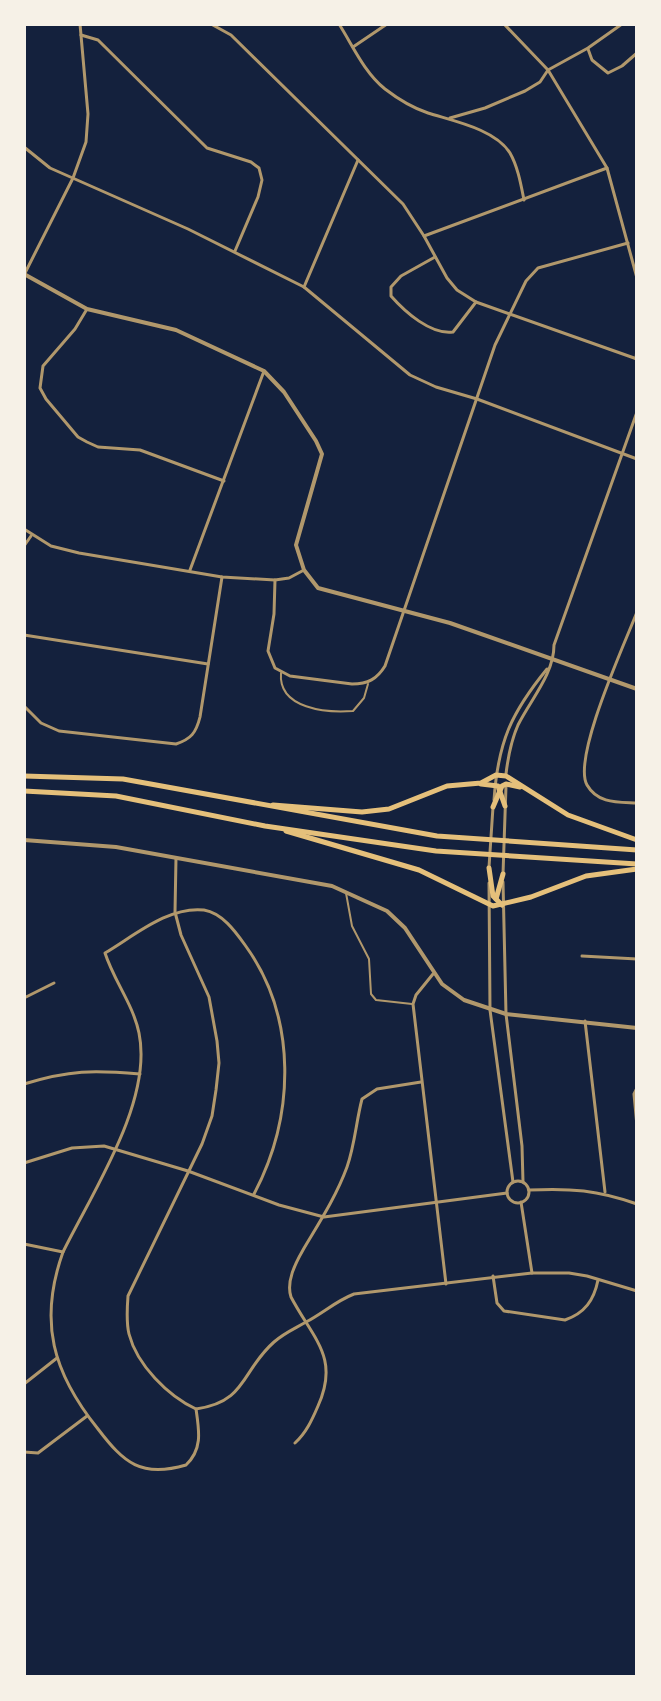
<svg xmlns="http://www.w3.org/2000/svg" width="661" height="1701" font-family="'PT Sans',sans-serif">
<rect width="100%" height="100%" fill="#14213d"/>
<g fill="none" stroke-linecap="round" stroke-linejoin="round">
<g stroke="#b1986c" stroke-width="2">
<path d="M281 673C278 709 327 713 353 711L364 698 368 684"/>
<path d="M346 893 352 926 369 959 371 994 376 1000 412 1004"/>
</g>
<g stroke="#b1986c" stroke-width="3">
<path d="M211 24 231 35 403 204 424 236 447 278 457 290 476 302 637 359"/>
<path d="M339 24C353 46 364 72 385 89 398 99 413 108 428 113 453 121 495 129 510 153 518 167 521 185 524 200"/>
<path d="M504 24 548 70 607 168 637 278"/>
<path d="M81 35 98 40 207 148 251 162 259 168 262 180 258 197 235 251"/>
<path d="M353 47 387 24"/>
<path d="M588 49 592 60 608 73 622 66 637 53"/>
<path d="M450 118 485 108 525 91 540 82 548 70 588 48 622 24"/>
<path d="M24 147 50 168 188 229 304 287 410 375 436 387 477 399 637 459"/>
<path d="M424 236 607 168"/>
<path d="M435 257 401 276 391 287V296C405 312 431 335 453 332L476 302"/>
<path d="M24 275 73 178 86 142 88 114 80 24"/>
<path d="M304 287 358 160"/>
<path d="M87 309 75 329 43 366 40 388 46 399 78 437 87 442 98 447 140 450 224 481"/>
<path d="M636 359 637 348"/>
<path d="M24 529 51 546 79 553 222 577 275 580 289 578 304 570"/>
<path d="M24 546 31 536"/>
<path d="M190 570 264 371"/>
<path d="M275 580 274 614 268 651 275 668 290 676 352 684C368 684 377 679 385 666L495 345 526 281 538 268 628 243"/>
<path d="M637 612C625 643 572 758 587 785 598 804 618 802 637 803"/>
<path d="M24 635 208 664"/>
<path d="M24 706 41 723 59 731 176 744C191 739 196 733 200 717L222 577"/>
<path d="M506 774C508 757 511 741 518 725 531 699 554 674 554 645L637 412"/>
<path d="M494 800C498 742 511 713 547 669"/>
<path d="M176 858 175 912 181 935 209 997 217 1041 219 1063 216 1090 212 1116 202 1144 128 1296C127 1309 126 1322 129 1334 137 1365 168 1396 196 1409 247 1402 241 1371 274 1342 284 1333 294 1329 306 1322 323 1313 336 1301 354 1294L532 1273H569L587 1276 637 1291"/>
<path d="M489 867 493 807"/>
<path d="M503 874 506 786"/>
<path d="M503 882 506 1014 522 1146 523 1182"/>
<path d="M489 883 490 1010 513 1182"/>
<path d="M582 956 637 959"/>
<path d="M433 974 416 995 413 1004 446 1284"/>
<path d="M24 998 54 983"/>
<path d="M585 1021 605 1192"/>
<path d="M24 1084C70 1070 93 1070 140 1074"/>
<path d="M637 1088 634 1094 637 1126"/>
<path d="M24 1163 72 1148 104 1146 188 1171 279 1205 324 1217 507 1193"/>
<circle cx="518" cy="1192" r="11"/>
<path d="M529 1190C571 1188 597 1190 637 1204"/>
<path d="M521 1202 532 1273"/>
<path d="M24 1244 63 1252"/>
<path d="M493 1276 497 1303 504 1311 565 1320C585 1313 594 1300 598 1280"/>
<path d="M24 1384 57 1358"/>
<path d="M196 1409C199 1430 203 1449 186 1465 141 1478 124 1463 98 1429 53 1373 38 1322 63 1252 93 1191 153 1101 139 1033 133 1004 114 981 105 953 134 936 168 906 204 910 222 913 235 931 245 945 298 1018 295 1116 254 1194"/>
<path d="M295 1443C306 1433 312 1420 318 1406 340 1357 313 1339 291 1297 286 1282 295 1264 303 1250 319 1223 336 1197 347 1167 355 1144 356 1122 362 1099L377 1089 421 1082"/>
<path d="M24 1452 38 1453 87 1416"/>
</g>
<g stroke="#b1986c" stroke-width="4">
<path d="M24 274 87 309 176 330 264 371 284 392 316 441 322 454 296 545 304 570 318 588 450 623 637 689"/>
<path d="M24 840 116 847 332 886 387 911 405 928 442 984 464 1000 506 1014 637 1028"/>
</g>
<g stroke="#e5c07b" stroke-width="5">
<path d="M24 776 123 779 437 836 637 850"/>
<path d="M481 784 498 786 505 806"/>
<path d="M24 791 116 796 265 826 436 851 637 864"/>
<path d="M273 805 362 812 389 809 447 786 481 783 496 775 506 776 568 815 637 840"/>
<path d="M493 807 502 786 506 784 520 787"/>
<path d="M286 831 419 870 493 906 531 897 586 876 637 869"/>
<path d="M489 868 493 896 502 905"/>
<path d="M496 899 503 874"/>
</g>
</g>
<rect width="661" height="1701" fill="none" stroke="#f6f1e7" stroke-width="52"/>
</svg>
